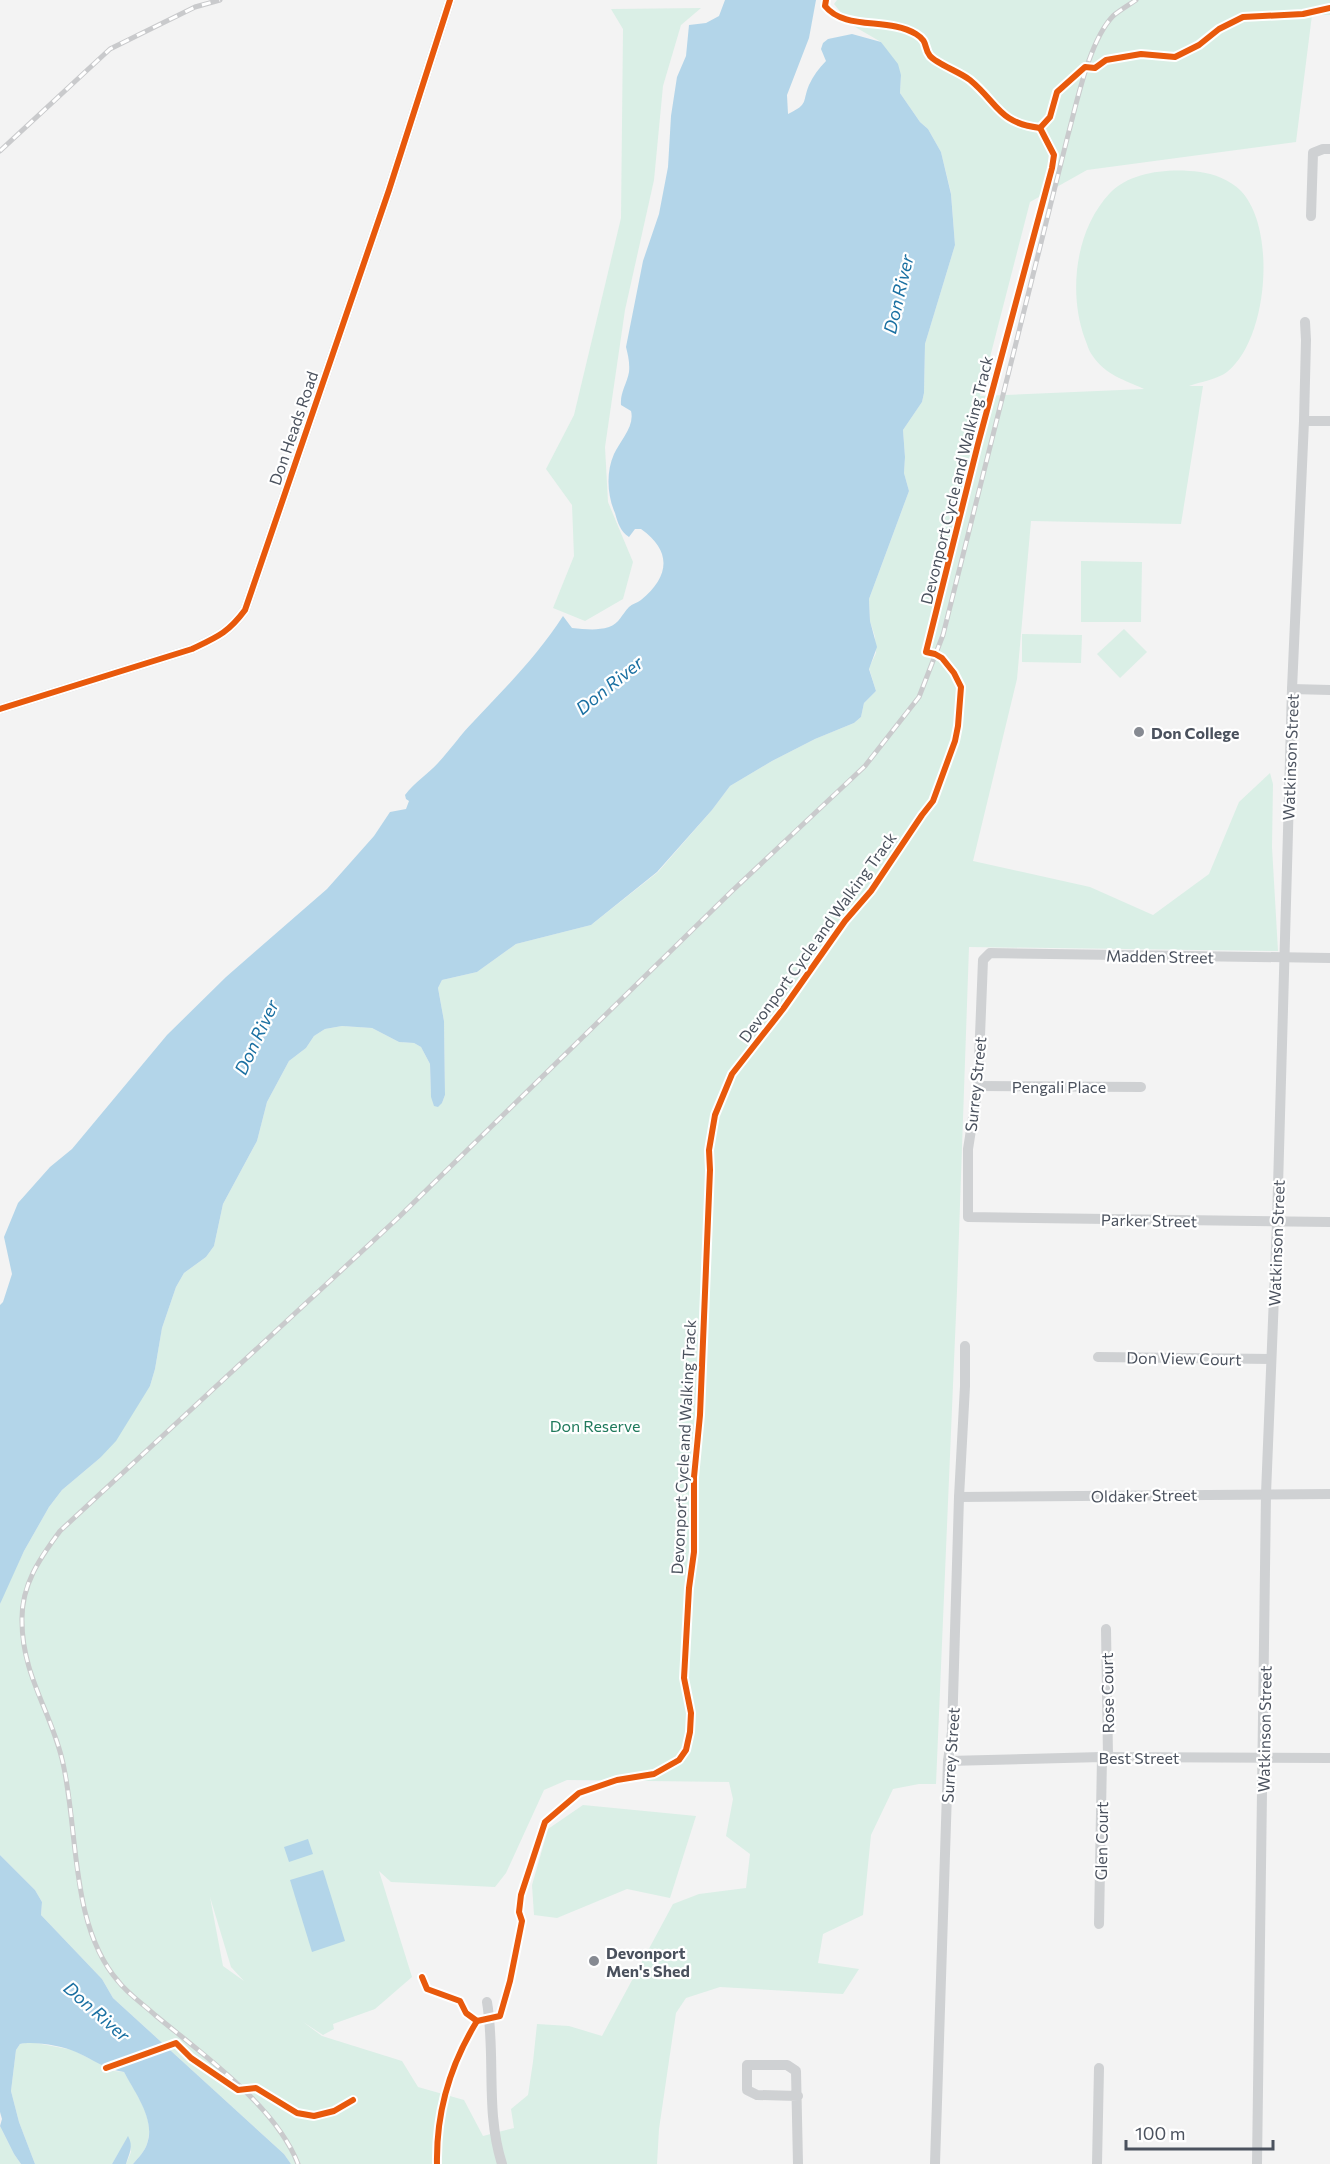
<svg xmlns="http://www.w3.org/2000/svg" width="1330" height="2164" font-family="Commissioner,sans-serif">
<rect width="100%" height="100%" fill="#f3f3f3"/>
<g fill="#daefe6" fill-rule="evenodd">
<path d="M837 0H1330V15H1312L1296 142 1087 170 1030 202 980 396 1144 389C1125 380 1105 375 1092 355 1089 351 1087 344 1085 339 1068 293 1075 230 1110 193 1131 171 1171 168 1200 172 1215 174 1230 180 1241 191 1277 229 1268 340 1227 372 1218 379 1200 382 1189 386H1203L1181 524 1031 521 1017 679 973 861 1090 887 1153 915 1209 874 1239 802 1270 773 1273 784 1272 847 1278 951 969 947 957 1291 936 1784H919L893 1789 871 1835 863 1915 823 1934 818 1963 859 1969 843 1994 720 1987 686 1998 676 2013 659 2129 657 2164H291L284 2154 113 1998 102 1979 41 1915 42 1902 35 1890 0 1855V1604L2 1597 24 1551 49 1507 62 1490 100 1458 150 1386 155 1369 162 1328 176 1287 184 1273 206 1257 214 1246 223 1204 257 1141 267 1102 289 1061 306 1048 314 1036 325 1029 342 1026 372 1028 399 1042 414 1043 421 1047 430 1064 431 1097 442 1103 445 1095 444 1021 438 988 442 980 477 972 516 944 591 925 658 872 712 810 730 786 772 761 815 739 854 723 861 717 864 703 876 691 869 668 876 653 875 637 870 621 869 599 909 491 904 473 905 457 903 430 922 402 924 393 925 344 955 245 951 193 941 152 928 129 920 122 900 93 901 75 881 42 850 24 834 4ZM567 1780 729 1782 733 1799 726 1836 750 1854 746 1888 699 1894 673 1904 602 2036 569 2026 537 2024 533 2062 528 2095 511 2109 514 2128 483 2136 464 2100 418 2087 402 2061 322 2036 303 2022 323 2035 334 2029 333 2024 375 2009 412 1977 379 1871 391 1882 495 1887 506 1873 544 1790ZM210 1897 231 1967 244 1981 223 1966Z"/>
<path d="M701 8 681 25 663 86 654 180 625 310 605 447 608 502 633 562 623 599 585 621 553 608 574 556 572 505 546 469 574 415 621 218 623 29 611 9Z"/>
<path d="M1081 561 1142 562 1141 622H1081Z"/>
<path d="M1124 629 1147 652 1120 678 1097 654Z"/>
<path d="M1022 634 1082 635 1081 663 1022 662Z"/>
<path d="M583 1805 696 1816 670 1898 627 1889 557 1918 534 1915 532 1885 548 1829Z"/>
<path d="M31 2042 73 2050 114 2071 124 2072C135 2092 156 2119 147 2144 145 2151 138 2158 133 2164H126L131 2152 128 2137 112 2164H35L19 2122 11 2091 16 2050 20 2044Z"/>
<path d="M0 2126 14 2154 21 2164H0Z"/>
</g>
<g fill="#b3d5e9">
<path d="M725 0H816L809 38 787 95 788 114C809 104 802 102 809 85 813 76 819 68 826 61L821 49 823 43 828 39 852 34 881 42 898 64 901 75 900 93 920 122 928 129 941 152 951 194 955 245 925 344 924 393 922 402 903 430 905 457 904 473 909 491 869 599 870 621 877 647 869 669 876 691 864 703 861 717 854 723 815 739 772 761 730 786 712 810 657 872 591 925 516 944 477 972 442 980 438 988 444 1021 445 1095 442 1103 438 1107 434 1106 431 1097 430 1064 421 1047 414 1043 399 1042 372 1028 342 1026 325 1029 314 1036 306 1048 289 1061 267 1102 257 1141 223 1204 214 1246 206 1257 184 1273 176 1287 162 1328 155 1369 150 1386 116 1441 100 1458 62 1490 49 1507 24 1551 0 1604V1305L3 1302 12 1274 4 1237 18 1203 50 1167 72 1149 167 1035 226 977 327 889 374 836 390 812 406 809 409 801 406 799 405 795C415 782 428 774 438 763 451 749 461 734 474 721 506 687 538 655 563 616L572 628C585 629 596 631 609 627 619 624 622 614 629 607 632 604 637 603 641 600 670 576 672 551 641 529H635L629 537C620 531 618 523 615 513 607 495 606 472 614 454 620 441 635 426 631 411L621 405C620 392 627 384 629 372 630 363 628 355 626 347L643 261 659 214 668 167 671 116 677 77 686 56 689 25 706 23 719 16Z"/>
<path d="M308 1839 313 1854 289 1862 284 1847Z"/>
<path d="M0 1855 35 1890 42 1902 41 1915 102 1979 113 1998 284 2154 291 2164H133C138 2158 145 2151 147 2144 156 2120 135 2093 124 2072 107 2070 92 2059 76 2052 63 2046 34 2041 20 2044L16 2050 11 2091 19 2122 35 2164H21L14 2154 0 2126 2 2119 0 2112Z"/>
<path d="M323 1870 345 1941 312 1952 290 1880Z"/>
<path d="M128 2136C134 2146 129 2154 126 2164H112Z"/>
</g>
<g fill="none" stroke-linecap="round" stroke-linejoin="round">
<g stroke="#cfd1d3" stroke-width="10">
<path d="M1311 216 1313 153 1323 149H1330"/>
<path d="M1304 421H1330"/>
<path d="M1292 689 1330 690"/>
<path d="M0 709 192 649C217 637 228 633 245 610L389 190 450 0"/>
<path d="M1330 958 990 953 983 960 978 1086 968 1149V1217L1330 1222"/>
<path d="M978 1086 1141 1087"/>
<path d="M1098 1357 1271 1359"/>
<path d="M959 1497 1330 1494"/>
<path d="M1106 1629 1108 1757"/>
<path d="M948 1761 1102 1757 1330 1758"/>
<path d="M1099 1924 1102 1757"/>
<path d="M487 2002C496 2056 485 2111 502 2164"/>
<path d="M798 2164 796 2071 787 2065H747V2090L757 2095 798 2096"/>
<path d="M935 2164 948 1761 952 1732 959 1497 965 1386V1346"/>
<path d="M1097 2164 1099 2068"/>
<path d="M1257 2164 1266 1494 1277 1222 1292 689 1304 421 1306 340 1305 322"/>
</g>
<g stroke="#c9cacc" stroke-width="5">
<g id="rail">
<path d="M0 151 110 49 195 7 220 0"/>
<path d="M298 2164C276 2106 202 2054 155 2015 143 2004 128 1994 118 1981 69 1924 79 1828 62 1759 50 1710 22 1674 22 1621 21 1585 40 1558 60 1531L399 1217 731 892 865 766 919 697 943 635 1068 135C1077 102 1089 41 1113 16 1120 10 1129 5 1136 0"/>
</g>
</g>
<use href="#rail" stroke="#fff" stroke-width="3" stroke-dasharray="9" stroke-linecap="butt"/>
<g stroke="#fff" stroke-width="10">
<g id="cycleway">
<path d="M826 0 825 6C845 31 888 17 916 34 929 42 923 47 930 56 937 64 960 72 970 80 998 103 998 123 1040 128"/>
<path d="M1040 128 1050 117 1057 92 1085 67 1095 68 1106 60 1141 54 1175 57 1199 45 1219 29 1243 17 1303 14 1330 8"/>
<path d="M0 709 192 649C217 637 228 633 245 610L389 190 450 0"/>
<path d="M422 1977 427 1989 460 2001 466 2013 477 2021C450 2065 436 2112 437 2164"/>
<path d="M477 2021 500 2016 510 1981 522 1921 519 1912 521 1895 545 1822 579 1793 617 1780 654 1774 679 1760 686 1750 690 1732 691 1713 684 1678 689 1588 694 1552V1477L700 1415 710 1170 709 1150 715 1115 732 1074 783 1009 845 921 871 891 922 815 933 801 955 741 958 726 961 687 954 673 942 658 935 654 926 652 978 444 1052 168 1054 155 1040 128"/>
<path d="M106 2068 176 2043 191 2058 238 2090 256 2088 297 2113 314 2116 334 2111 353 2100"/>
</g>
</g>
<use href="#cycleway" stroke="#e8590c" stroke-width="6"/>
</g>
<g fill="#868a92" stroke="#fff" stroke-width="2">
<circle cx="1139" cy="732" r="6"/>
<circle cx="594" cy="1961" r="6"/>
</g>
<g text-anchor="middle" dominant-baseline="central" stroke-width="4.5" stroke-linejoin="round" paint-order="stroke">
<g font-size="16" fill="#4b525e" stroke="#fff">
<text transform="translate(293 428) rotate(-71)">Don Heads Road</text>
<text transform="translate(956 480) rotate(-76)">Devonport Cycle and Walking Track</text>
<text transform="translate(1290 757) rotate(-88)">Watkinson Street</text>
<text transform="translate(817 937) rotate(-54)">Devonport Cycle and Walking Track</text>
<text transform="translate(1160 956) rotate(1)">Madden Street</text>
<text transform="translate(975 1084) rotate(-84)">Surrey Street</text>
<text x="1059" y="1086">Pengali Place</text>
<text transform="translate(1149 1220) rotate(1)">Parker Street</text>
<text transform="translate(1276 1243) rotate(-88)">Watkinson Street</text>
<text transform="translate(1184 1358) rotate(1)">Don View Court</text>
<text transform="translate(683 1447) rotate(-87)">Devonport Cycle and Walking Track</text>
<text transform="translate(1144 1495) rotate(-1)">Oldaker Street</text>
<text transform="translate(1107 1693) rotate(-91)">Rose Court</text>
<text transform="translate(1264 1729) rotate(-89)">Watkinson Street</text>
<text transform="translate(950 1755) rotate(-86)">Surrey Street</text>
<text x="1139" y="1757">Best Street</text>
<text transform="translate(1101 1841) rotate(-89)">Glen Court</text>
</g>
<g font-size="16" font-weight="bold" fill="#4b525e" stroke="#fff" text-anchor="start">
<text x="1151" y="732">Don College</text>
<text x="606" y="1952">Devonport<tspan x="606" dy="18">Men's Shed</tspan></text>
</g>
<g font-size="16" fill="#207a5c" stroke="#fff">
<text x="595" y="1425">Don Reserve</text>
</g>
<g font-size="18" font-style="italic" fill="#1a70a2" stroke="#fff">
<text transform="translate(898 294) rotate(-77)">Don River</text>
<text transform="translate(609 685) rotate(-39)">Don River</text>
<text transform="translate(256 1037) rotate(-65)">Don River</text>
<text transform="translate(97 2011) rotate(41)">Don River</text>
</g>
</g>
<path d="M1126 2140v9h147v-9" fill="none" stroke="#4b525e" stroke-width="3"/>
<text x="1135" y="2140" font-size="18" fill="#4b525e" stroke="#ffffff" stroke-width="4.5" paint-order="stroke">100 m</text>
</svg>
